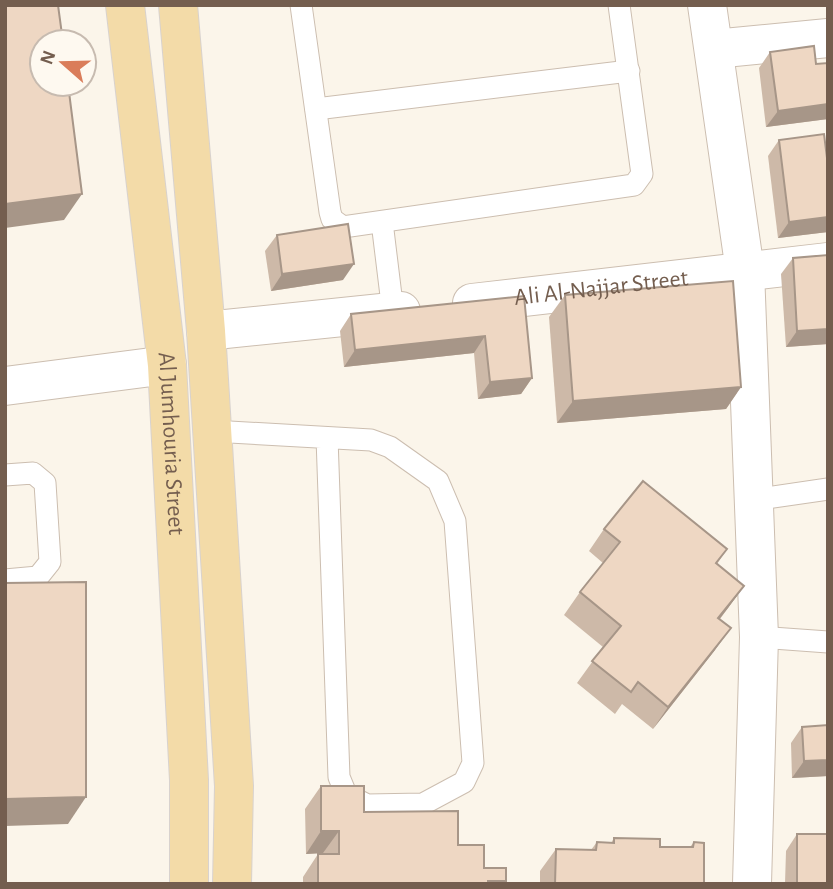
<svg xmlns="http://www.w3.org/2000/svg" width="833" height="889" font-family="'Alegreya Sans',sans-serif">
<rect width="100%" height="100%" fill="#fbf5ea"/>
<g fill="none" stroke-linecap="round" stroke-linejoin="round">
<g stroke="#ccbeb0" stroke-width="23">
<g id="lane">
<path d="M301 5 330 212 332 219 343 227 634 185 642 174 641 167 619 5"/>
<path d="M316 109 629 71"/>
<path d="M382 222 393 312"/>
<path d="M212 431 371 440 390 447 438 481 455 521 473 763 464 782 423 804 367 805 346 794 339 777 327 438"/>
<path d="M5 475 33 473 45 483 50 562 38 577 5 580"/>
<path d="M753 500 828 489"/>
<path d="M759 637 828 642"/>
</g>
</g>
<g stroke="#ccbeb0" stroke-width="40">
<g id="street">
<path d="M707 5 745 271 759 637 752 884"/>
<path d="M714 49 828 38"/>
<path id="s1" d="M472 303 828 262"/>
<path d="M206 331 401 311"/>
<path d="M5 386 167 365"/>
</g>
</g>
<g stroke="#d8d2ce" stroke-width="40">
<g id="primary">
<path id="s2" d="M125 5 167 365 189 780V884"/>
<path d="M178 5 206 331 234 786 232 884"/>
</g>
</g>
<use href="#lane" stroke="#fff" stroke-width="21"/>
<use href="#street" stroke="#fff" stroke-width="38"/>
<use href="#primary" stroke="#f3dba8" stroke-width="38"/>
</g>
<g fill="#cdb9a8">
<path d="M770 52 816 64 828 63V119L766 127 759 68Z"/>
<path d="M779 140 827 158 828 232 778 238 768 156Z"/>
<path d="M277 235 343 280 271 291 265 251Z"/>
<path d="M793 258 828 344 786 347 781 274Z"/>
<path d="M565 295 741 387 726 409 557 423 549 317Z"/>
<path d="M524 296 532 378 521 394 478 399 474 353 344 367 340 331 351 314Z"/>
<path d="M604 529 727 549 717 564 744 586 720 619 715 650 653 729 622 704 615 714 577 683 603 647 564 615 580 592 603 563 589 551Z"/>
<path d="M828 725V776L792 778 791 743 802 727Z"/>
<path d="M321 786 364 812 458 845 484 868 506 881 504 884H303V877L318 854H323V853L306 854 305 809Z"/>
<path d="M797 834 828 884H785L786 851Z"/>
<path d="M614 838 660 847H690L694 842 704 884H540V871L556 849 591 850 597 842 611 843Z"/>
</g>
<g fill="#a79688">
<path d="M828 104V119L766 127 778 111Z"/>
<path d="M82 194 64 220 5 228V204Z"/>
<path d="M828 217V232L778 238 789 222Z"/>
<path d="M354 264 343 280 271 291 282 274Z"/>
<path d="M828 329V344L786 347 797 331Z"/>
<path d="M485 336 474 353 344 367 355 350Z"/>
<path d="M532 378 521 394 478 399 490 382Z"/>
<path d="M741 387 726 409 557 423 573 401Z"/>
<path d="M744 586 728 608 703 640 718 618Z"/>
<path d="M731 628 715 650 653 729 668 707Z"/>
<path d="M828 760V776L792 778 804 761Z"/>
<path d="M86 797 68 824 5 826V799Z"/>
<path d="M321 831H339L323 853 306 854Z"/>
<path d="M488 881H506L504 884H487Z"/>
</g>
<g fill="#eed7c3" stroke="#a79688" stroke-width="2">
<path d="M5 5H58L63 42H42V84H68L82 194 5 204Z"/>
<path d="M814 46 816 64 828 63V104L778 111 770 52Z"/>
<path d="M824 134 827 158H828V217L789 222 779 140Z"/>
<path d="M348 224 354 264 282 274 277 235Z"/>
<path d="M828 255V329L797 331 793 258Z"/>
<path d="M733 281 741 387 573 401 565 295Z"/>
<path d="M524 296 532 378 490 382 485 336 355 350 351 314Z"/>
<path d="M643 481 727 549 716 563 744 586 718 618 731 628 668 707 638 682 631 692 592 661 621 626 580 592 620 542 604 529Z"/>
<path d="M86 582V797L5 799V583Z"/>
<path d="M828 725V760L804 761 802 727Z"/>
<path d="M321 786H364V812L458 811V845H484V868H506V881H488V884H318V854H339V831H321Z"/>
<rect x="797" y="834" width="31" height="50"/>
<path d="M614 838 660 839V847H693L694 842 704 843V884H555L556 849 596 850 597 842 614 843Z"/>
</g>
<g text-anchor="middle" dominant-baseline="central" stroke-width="6" stroke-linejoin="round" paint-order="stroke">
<g font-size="24" fill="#745e4f" stroke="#fef9f0">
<text stroke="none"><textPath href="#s1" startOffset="130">Ali Al-Najjar Street</textPath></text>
<text stroke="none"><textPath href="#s2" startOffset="441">Al Jumhouria Street</textPath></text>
</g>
</g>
<rect width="833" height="889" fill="none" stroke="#745e4f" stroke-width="14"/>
<g transform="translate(63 63) rotate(290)"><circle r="33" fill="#fef9f0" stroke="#c7bbb0" stroke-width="2"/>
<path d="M0-5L12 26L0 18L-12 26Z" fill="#da7d5a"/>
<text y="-10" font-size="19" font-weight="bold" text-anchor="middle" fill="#745e4f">N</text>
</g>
</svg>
